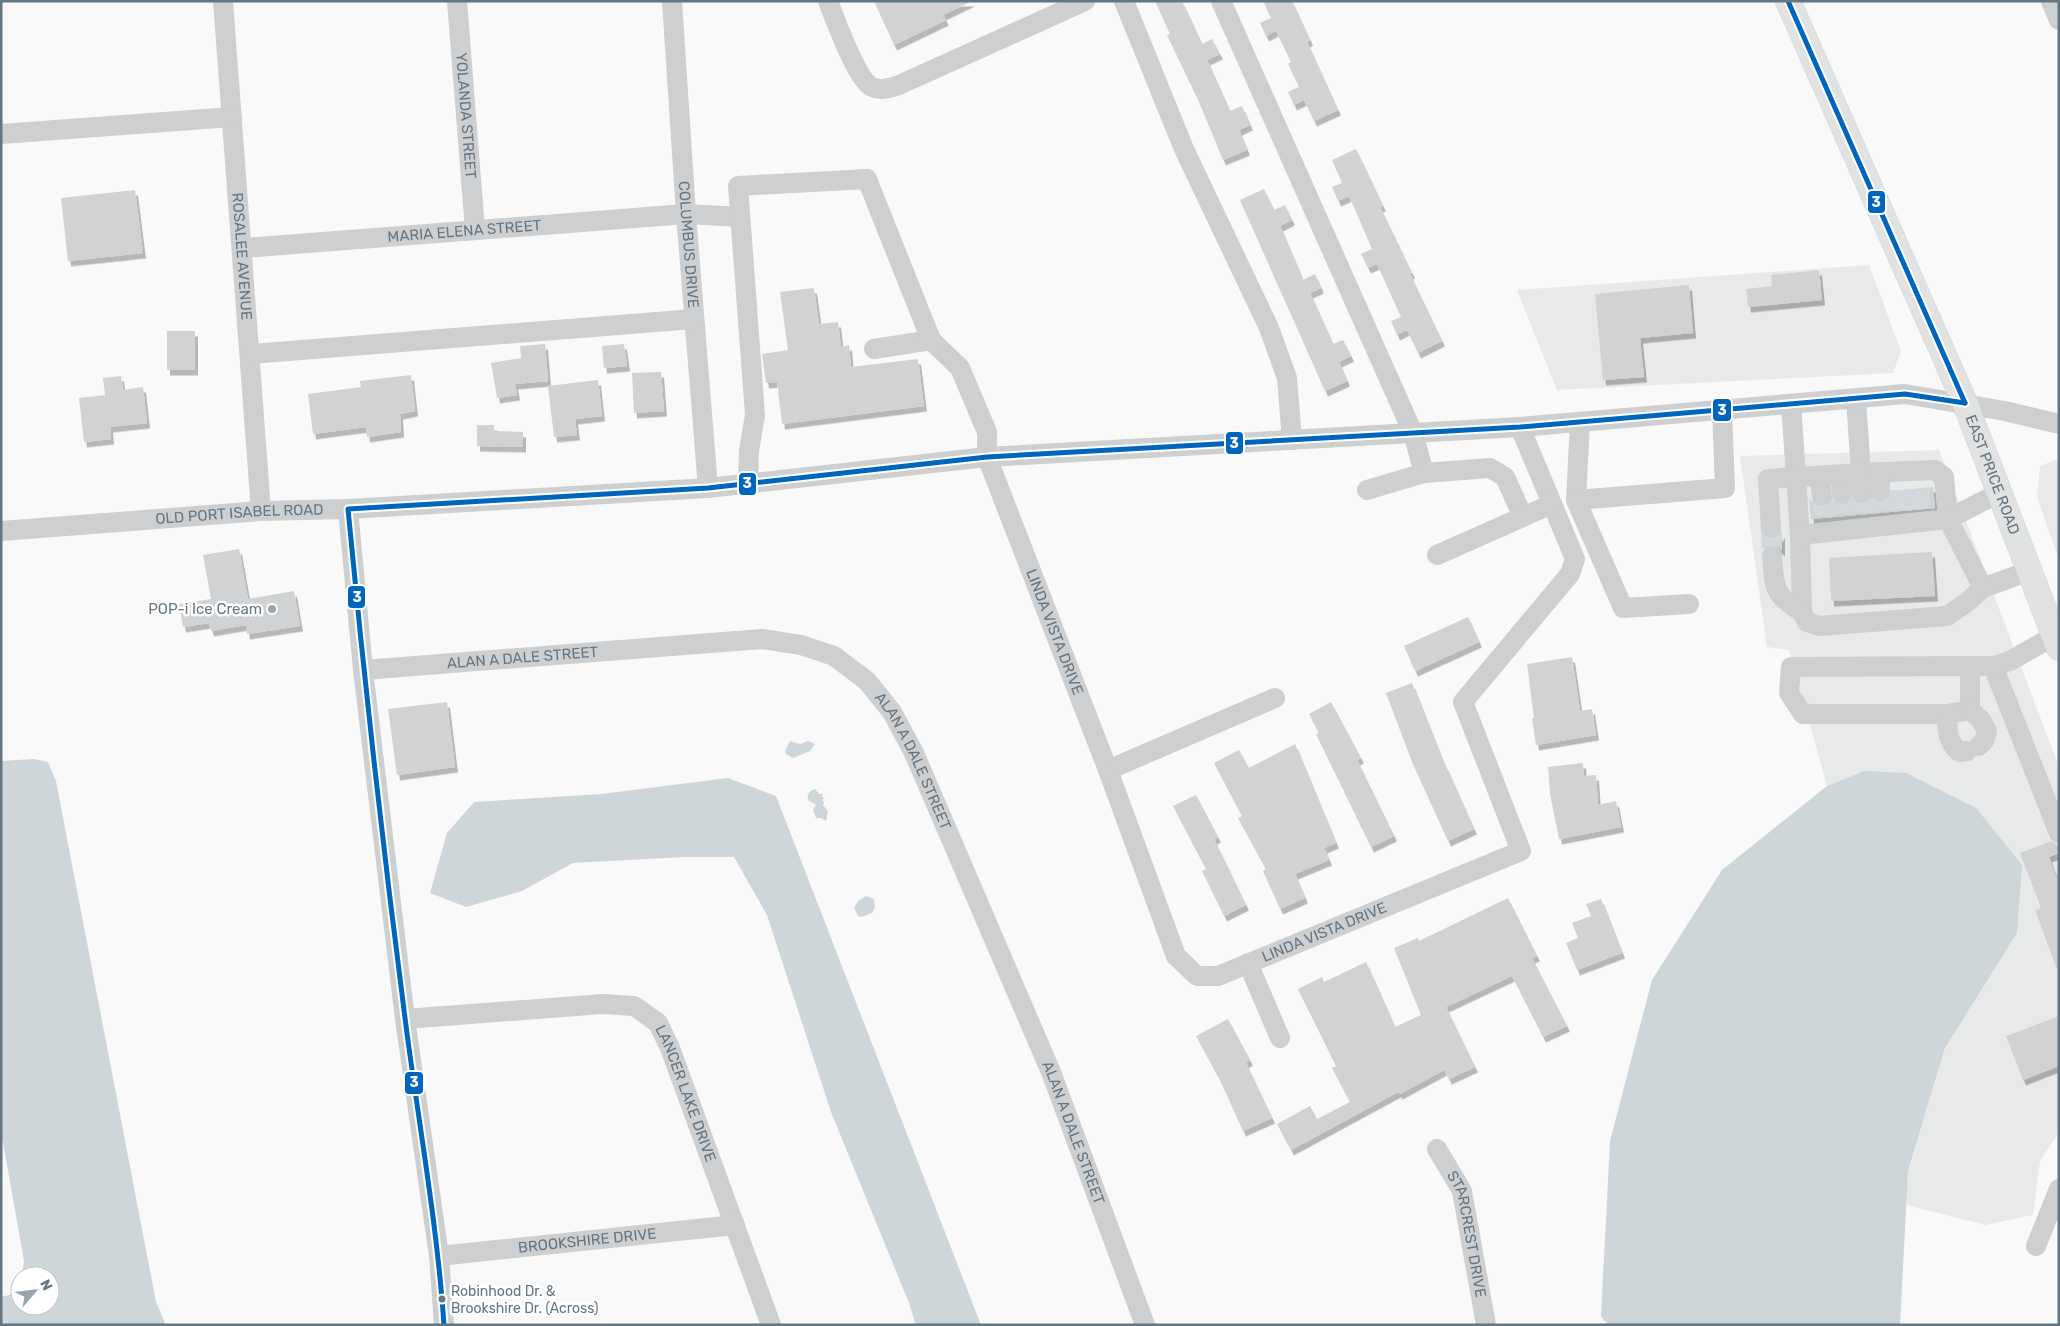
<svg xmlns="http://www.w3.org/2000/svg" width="2060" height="1326" font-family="Rubik,sans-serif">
<defs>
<filter id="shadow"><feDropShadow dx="3" dy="5.5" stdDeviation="0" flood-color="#0004"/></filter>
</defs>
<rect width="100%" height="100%" fill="#f9f9f9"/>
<g fill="#e8e9e9">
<path d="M1869 265 1901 351 1893 373 1557 390 1517 290Z"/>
<path d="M1939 450 2059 767V1132L2040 1161 2033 1215 1985 1225 1906 1205 1908 1171 1945 1048 2017 933 1864 771 1827 786 1789 650 1767 647 1740 456Z"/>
<path d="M2055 460H2059V560L2037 497 2040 466Z"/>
</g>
<g fill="#ced6d9">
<path d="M790 741 800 744 808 741 815 744 810 751 793 758 786 754 785 751Z"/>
<path d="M34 759 48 762 56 781 156 1302 166 1325H1V1297L9 1295 20 1287V1306H50V1276H22L24 1261 1 1131V761Z"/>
<path d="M1864 771 1906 773 1976 808 2022 865 2017 933 1945 1048 1908 1171 1900 1325H1608L1601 1316 1610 1141 1652 980 1722 870 1827 786Z"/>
<path d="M728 778 776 796 981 1325H916L909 1303 831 1112 767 915 734 857H683L573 863 522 891 466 907 430 893 447 833 474 802 601 794Z"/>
<path d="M815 789 819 794H823L822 797 825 798 822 800 824 802 823 805 828 811 826 821 821 818H816L813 810 816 805 808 800C807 794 809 791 815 789Z"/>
<path d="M866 896 874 899 875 908 872 913 861 917 858 916 854 908 858 901Z"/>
</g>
<g fill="#d0d2d3" filter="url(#shadow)">
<path d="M874 1H972L943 15 946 20 894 45Z"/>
<path d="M1155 1H1182L1202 44 1212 39 1220 54 1207 60 1230 111 1242 106 1250 125 1239 130 1247 150 1223 160 1199 102 1167 35 1170 34Z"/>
<path d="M1263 1H1292L1310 40 1307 42 1338 110 1314 121 1304 100 1294 105 1288 92 1299 87 1288 64 1291 62 1276 31 1266 36 1260 23 1271 18Z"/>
<path d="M1356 149 1383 206 1380 207 1412 273 1410 274 1442 341 1418 353 1407 330 1397 335 1391 321 1401 317 1377 264 1368 268 1361 254 1372 249 1349 196 1338 201 1332 187 1342 183 1332 160Z"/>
<path d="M1264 189 1274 210 1285 205 1292 220 1280 226 1303 280 1315 274 1321 288 1310 293 1333 344 1343 340 1351 356 1339 362 1347 381 1325 391 1240 200Z"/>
<path d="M135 190 143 253 68 261 61 198Z"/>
<path d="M1819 270 1822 300 1748 307 1746 289 1772 286 1771 275Z"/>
<path d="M1689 285 1693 333 1640 338 1644 377 1603 380 1595 294Z"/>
<path d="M814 288 819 324 838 322 841 347 849 345 851 367 918 359 924 406 782 424 777 382 766 383 762 354 788 350 780 292Z"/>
<rect x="167" y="331" width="28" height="39"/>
<path d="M545 344 548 381 515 384 517 395 497 398 491 363 521 358 520 346Z"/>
<path d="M624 344 627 366 604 368 602 346Z"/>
<path d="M661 372 664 411 634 413 632 373Z"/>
<path d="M411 375 415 411 400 414 401 432 367 437 366 427 313 434 308 394 361 387 360 381Z"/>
<path d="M121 376 123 390 143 387 147 423 110 427 111 439 84 442 79 398 105 395 103 378Z"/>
<path d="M598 380 602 416 575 419 577 435 554 437 548 386Z"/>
<path d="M477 425H494V431L523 432V447L477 446Z"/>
<path d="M1933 487 1935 508 1811 519 1809 497 1813 503 1823 508 1828 506 1833 501 1842 506 1848 504 1852 500 1862 505 1868 503 1872 499 1881 503 1890 497 1892 491Z"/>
<path d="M1782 533V551L1777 546 1771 544 1763 549 1762 536 1772 540 1778 538Z"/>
<path d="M239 549 248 599 294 591 300 626 247 634 246 625 211 631 209 623 183 627 179 604 211 599 203 555Z"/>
<path d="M1932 552 1935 596 1831 601 1829 558Z"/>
<path d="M1468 617 1479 642 1415 671 1404 646Z"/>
<path d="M1572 657 1580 711 1592 709 1596 735 1536 745 1532 718H1534L1527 664Z"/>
<path d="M1412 683 1444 764H1445L1474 829 1448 841 1412 762 1386 693Z"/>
<path d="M447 702 455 767 397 775 388 709Z"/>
<path d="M1331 702 1361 758 1357 760 1394 836 1371 847 1316 734 1319 733 1309 714Z"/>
<path d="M1295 744 1336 843 1324 848 1329 860 1295 874 1305 898 1280 909 1263 871 1266 869 1238 818 1242 816 1214 763 1239 750 1249 768Z"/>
<path d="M1583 763 1584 776 1596 775 1598 805 1616 801 1621 827 1559 839 1550 794 1548 767Z"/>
<path d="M1196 795 1218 837 1214 839 1246 905 1224 916 1202 871 1206 869 1173 806Z"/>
<path d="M2051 841 2056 844 2059 850V853L2049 857 2059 884 2057 969 2035 910 2041 908 2020 853Z"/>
<path d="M1508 898 1537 956 1532 958 1567 1026 1543 1037 1512 976 1446 1007 1475 1067 1449 1079 1444 1070 1400 1094 1398 1092 1291 1150 1277 1124 1310 1106 1317 1119 1350 1102 1332 1068 1336 1066 1298 989 1322 977 1324 982 1366 962 1395 1027 1421 1015 1394 948 1418 938 1419 941Z"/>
<path d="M1601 899 1622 953 1577 970 1566 943 1578 938 1572 923 1591 916 1586 904Z"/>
<path d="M2059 1016V1066L2023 1080 2006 1036Z"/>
<path d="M1228 1019 1250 1060 1246 1063 1272 1118 1243 1131 1220 1080 1196 1036Z"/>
</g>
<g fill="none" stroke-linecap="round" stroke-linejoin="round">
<g stroke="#d4d8dc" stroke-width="20" stroke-dasharray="20 10" stroke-linecap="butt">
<path d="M1919 489 1920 511"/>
<path d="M1899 490 1900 513"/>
<path d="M1880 491 1881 514"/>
<path d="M1862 493 1863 515"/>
<path d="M1842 494 1843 517"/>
<path d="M1822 496 1823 518"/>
<path d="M1771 528 1772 556"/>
</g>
<g stroke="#d5d6d7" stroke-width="26">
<g id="major">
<path id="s11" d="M1788 1 1965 403 2059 648"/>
</g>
</g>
<g stroke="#cecfd0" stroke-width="20">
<path id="s1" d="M223 1 261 511"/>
<path id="s2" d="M457 1 475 230"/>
<path id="s3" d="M672 1 686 214 708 488"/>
<path d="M828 1C835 19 857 80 872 87 881 91 890 88 899 85L1085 1"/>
<path d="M1124 1 1184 149 1269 328 1287 378 1292 440"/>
<path d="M1221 1 1413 433 1424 473"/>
<path d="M2051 1 2059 20"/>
<path d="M1 134 232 117"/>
<path id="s4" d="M243 248 686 214 740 217"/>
<path id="s5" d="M874 349 931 340 960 368 987 432V457L1108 770 1176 956 1197 976H1218L1521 851 1463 702 1570 574 1575 559 1520 427"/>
<path d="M250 354 694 319"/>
<path d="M1856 399 1861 473 1935 470 1944 477 1948 519 1999 493"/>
<path d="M1791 404 1800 535 1802 612 1807 622 1820 626 1947 616 1966 603 1983 588 2029 571"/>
<path d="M1580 422 1576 500 1623 608 1689 604"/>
<path d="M1879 472 1880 491"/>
<path d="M1841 475 1842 494"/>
<path d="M1820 476 1822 496"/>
<path d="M748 483 749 451 755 415 738 186 867 179 931 340"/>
<path d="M1367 490 1424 473 1490 468 1505 477 1523 517"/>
<path d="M1576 500 1725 488 1722 410"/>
<path d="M348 509 363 670 405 1019 439 1256 444 1325"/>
<path d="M1771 528 1768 479 1861 473 1862 493"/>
<path id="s6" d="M1 531 261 511 348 509 708 488 987 457 1520 427 1905 394 2005 411 2059 424"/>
<path d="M1800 535 1948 519 1983 588"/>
<path d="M1437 555 1552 504"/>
<path d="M1772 556C1775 588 1772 594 1802 612"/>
<path d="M2054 636 2010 661 1993 666 2059 833"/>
<path d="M1970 666V710L1947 714H1803L1789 693 1791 667 1970 666H1993"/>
<path id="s7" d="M363 670 762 639 801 645 834 656 867 681 892 712 914 753 1051 1072 1145 1325"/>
<path d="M1970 710 1981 720 1987 731 1984 741 1979 746"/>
<path d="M1947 714C1947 730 1947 741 1959 752L1967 751"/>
<path d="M1108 770 1275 698"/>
<path d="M1248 963 1280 1038"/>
<path id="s8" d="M405 1019 603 1004 634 1006 658 1023 670 1048 771 1325"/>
<path id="s9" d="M1437 1149 1462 1191 1486 1325"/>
<path d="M2036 1246 2059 1189"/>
<path id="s10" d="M439 1256 735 1225"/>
</g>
<use href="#major" stroke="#e1e2e2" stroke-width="25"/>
<g stroke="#fff" stroke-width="9">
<g id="bus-1">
<path d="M1788 1 1965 403"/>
<path d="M444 1325C437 1222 418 1120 405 1018 383 848 364 679 348 509L708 488 987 457 1520 427 1905 394 1965 403"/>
</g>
</g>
<use href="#bus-1" stroke="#0065bd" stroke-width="5"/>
</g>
<circle fill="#99a4ac" stroke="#fff" stroke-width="2" cx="272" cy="609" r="5"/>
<circle fill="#657683" stroke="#fff" stroke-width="2" cx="442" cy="1299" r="4.5"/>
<g text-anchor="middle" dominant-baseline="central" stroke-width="5" stroke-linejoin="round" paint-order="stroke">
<g font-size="14" fill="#657683" stroke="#fff" text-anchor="start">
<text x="451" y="1291">Robinhood Dr. &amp;<tspan x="451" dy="17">Brookshire Dr. (Across)</tspan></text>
</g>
<g font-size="15" fill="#657683" stroke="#fff">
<text stroke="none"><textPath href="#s2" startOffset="115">YOLANDA STREET</textPath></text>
<text stroke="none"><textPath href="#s4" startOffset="222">MARIA ELENA STREET</textPath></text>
<text stroke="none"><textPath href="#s3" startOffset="244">COLUMBUS DRIVE</textPath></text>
<text stroke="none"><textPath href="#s1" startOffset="256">ROSALEE AVENUE</textPath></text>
<text stroke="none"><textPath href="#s11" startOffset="516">EAST PRICE ROAD</textPath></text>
<text stroke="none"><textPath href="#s6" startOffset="239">OLD PORT ISABEL ROAD</textPath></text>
<text stroke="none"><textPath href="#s5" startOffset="380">LINDA VISTA DRIVE</textPath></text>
<text stroke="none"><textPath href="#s7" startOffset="160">ALAN A DALE STREET</textPath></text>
<text stroke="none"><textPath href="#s7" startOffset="609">ALAN A DALE STREET</textPath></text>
<text stroke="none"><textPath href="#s5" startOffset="891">LINDA VISTA DRIVE</textPath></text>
<text stroke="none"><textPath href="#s8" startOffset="335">LANCER LAKE DRIVE</textPath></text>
<text stroke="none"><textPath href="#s7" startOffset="1014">ALAN A DALE STREET</textPath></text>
<text stroke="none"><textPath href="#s9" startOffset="92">STARCREST DRIVE</textPath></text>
<text stroke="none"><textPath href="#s10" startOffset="149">BROOKSHIRE DRIVE</textPath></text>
</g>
<g font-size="15" fill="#657683" stroke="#fff" text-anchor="end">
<text x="262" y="609">POP-i Ice Cream</text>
</g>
</g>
<g stroke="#fff" stroke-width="2">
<rect x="1867" y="190" width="19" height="24" rx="5" fill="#0065bd"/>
<rect x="1712" y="398" width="20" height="24" rx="5" fill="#0065bd"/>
<rect x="1225" y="431" width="19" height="24" rx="5" fill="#0065bd"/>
<rect x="738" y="472" width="19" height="24" rx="5" fill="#0065bd"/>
<rect x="347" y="585" width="19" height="24" rx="5" fill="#0065bd"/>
<rect x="404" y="1071" width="20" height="24" rx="5" fill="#0065bd"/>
</g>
<g font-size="14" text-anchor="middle" font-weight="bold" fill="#fff">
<text x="1876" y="207">3</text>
<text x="1722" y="415">3</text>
<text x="1234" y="448">3</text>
<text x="747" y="488">3</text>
<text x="357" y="602">3</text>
<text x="414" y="1087">3</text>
</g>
<rect width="2060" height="1326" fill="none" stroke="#657683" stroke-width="5"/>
<g transform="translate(35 1291) rotate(62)"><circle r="24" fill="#ffffff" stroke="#c1c8cd"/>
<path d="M0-4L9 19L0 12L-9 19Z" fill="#99a4ac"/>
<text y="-8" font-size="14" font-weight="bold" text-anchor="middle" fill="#657683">N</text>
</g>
</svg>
